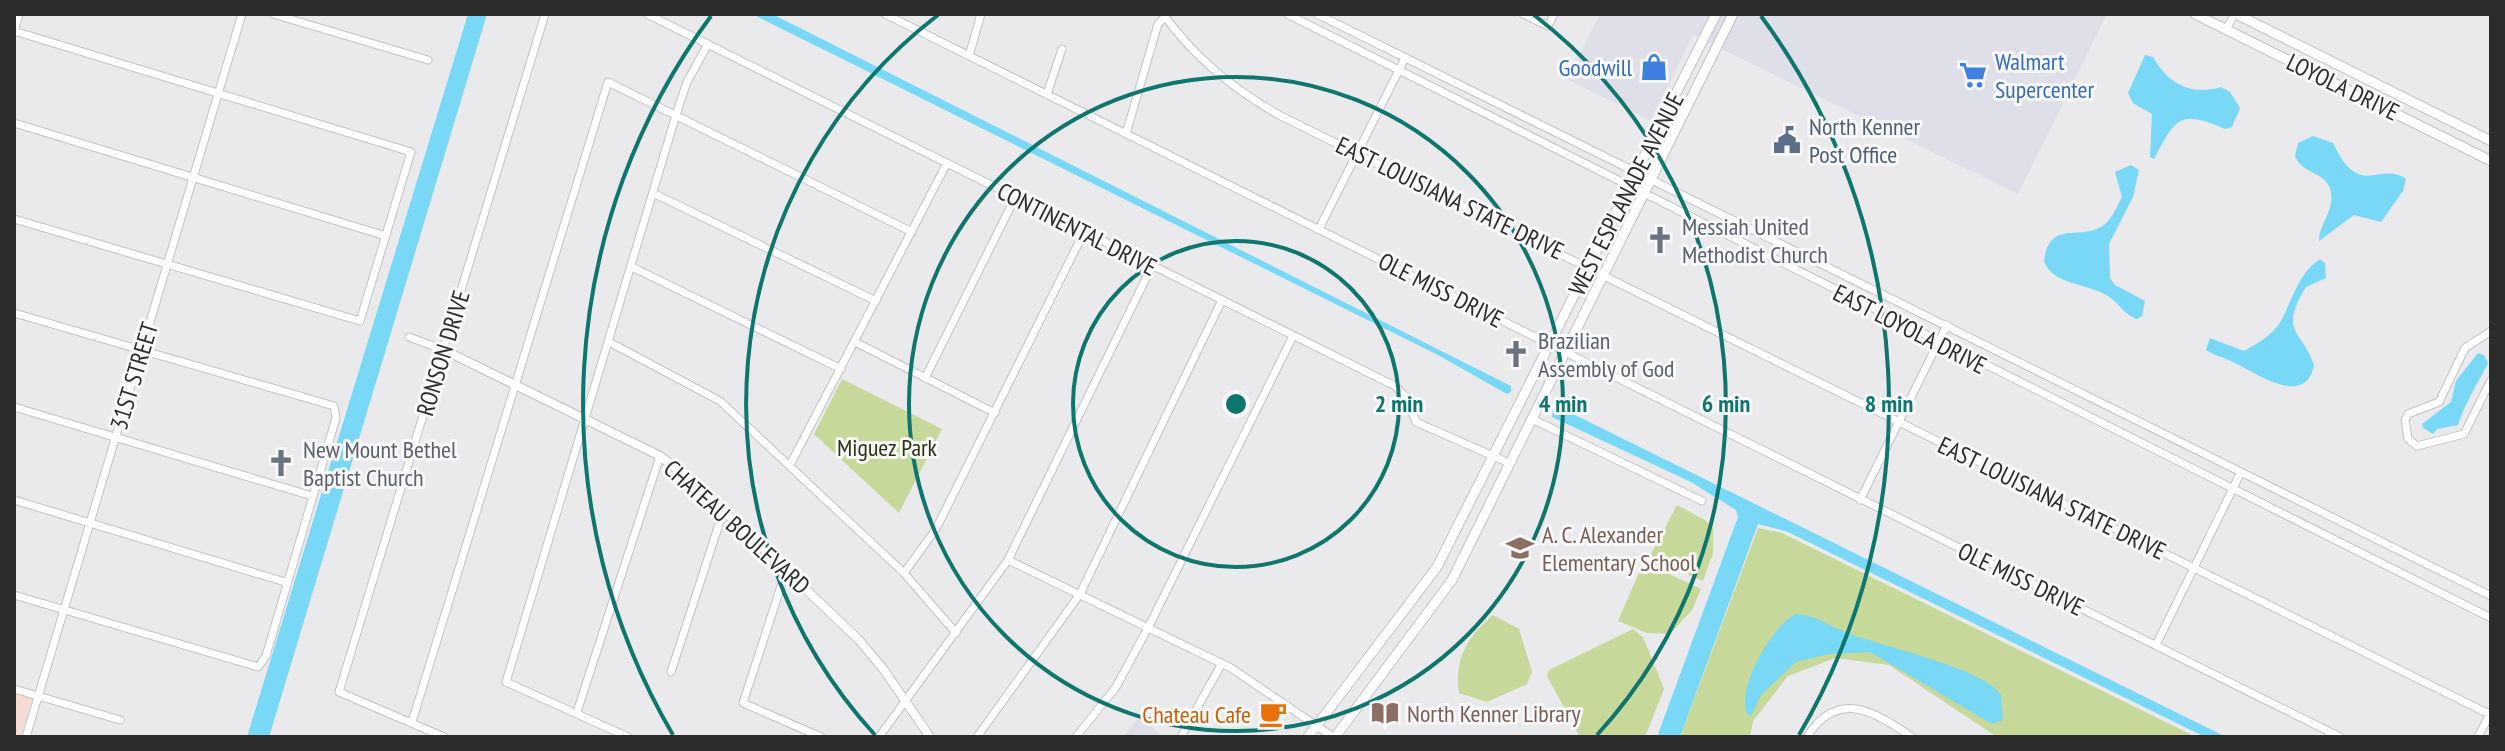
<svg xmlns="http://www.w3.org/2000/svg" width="2505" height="751" font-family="'PT Sans Narrow',sans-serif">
<rect width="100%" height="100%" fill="#eaeaec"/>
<g fill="#dedfe8">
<path d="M1600 14H2107L2018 194 1693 35 1651 121 1567 79Z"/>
<path d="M1139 717 1164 737H1123Z"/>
</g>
<path fill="#f4dbd3" d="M14 692 33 697 21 737H14Z"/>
<g fill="#c6d89a">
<path d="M842 379 942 429 899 513 814 434Z"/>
<path d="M1677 505 1705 520 1713 528V553L1703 581 1652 559 1651 554Z"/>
<path d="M1758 528 1782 533 2196 737H1997L1889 665 1835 658 1788 676 1753 721 1750 737H1680Z"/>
<path d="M1648 564 1701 589 1692 610 1670 634 1647 633 1618 621 1642 566Z"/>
<path d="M1493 615 1519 629 1532 672 1527 684 1487 702 1459 693C1454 659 1467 637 1493 615Z"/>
<path d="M1633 629 1643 637 1664 689 1645 737H1580L1547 676 1549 670Z"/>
</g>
<g fill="#78d8f6">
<path d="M468 14H487L269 737H247Z"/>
<path d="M752 14H772L1511 386V392L1507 394 1438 355Z"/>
<path d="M2145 55 2153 57C2168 84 2191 96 2221 87L2230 92 2240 108 2232 127 2225 129C2179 109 2176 118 2154 159L2150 157 2152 114 2133 103 2128 93Z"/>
<path d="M2313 136 2333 143C2360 201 2380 160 2406 179L2403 191 2381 222 2354 215 2319 241C2319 224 2334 212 2331 192 2328 172 2301 174 2295 156L2298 143Z"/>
<path d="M2131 165 2139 170 2133 197 2109 244 2110 278 2115 285 2145 301 2142 316 2137 319C2123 314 2120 304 2108 296 2087 283 2052 285 2044 261 2050 218 2080 242 2104 225 2112 219 2117 206 2122 197L2115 172Z"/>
<path d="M2320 259 2325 263 2326 278 2306 287C2278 333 2302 329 2314 365 2306 408 2257 374 2235 363 2226 358 2215 356 2206 350L2210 338 2244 351C2255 345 2272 335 2279 324 2293 301 2297 274 2320 259Z"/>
<path d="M2478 353 2484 355 2488 363C2478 383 2465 403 2458 425L2437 429 2433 434 2423 428 2422 424C2433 416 2441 409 2451 402L2456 381Z"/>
<path d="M1553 409 1565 410 2226 737H2205L1788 532 1758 524 1680 737H1657L1738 517 1736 510 1691 482 1552 417Z"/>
<path d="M1796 614C1816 615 1829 626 1848 633 1880 646 1984 668 2001 695L2003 720 1992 724 1870 652 1829 654 1796 662 1761 695 1751 716 1747 714C1736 689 1772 625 1796 614Z"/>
</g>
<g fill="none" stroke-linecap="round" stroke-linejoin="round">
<g stroke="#c3c3c5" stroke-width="9">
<g id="minor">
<path d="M273 14 428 60"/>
<path d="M647 14 1395 386 1406 397 1416 422 1509 463"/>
<path d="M885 14 2340 737"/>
<path d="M1163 14C1195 58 1232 88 1279 115L2491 715"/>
<path d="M1287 14 2491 618"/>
<path d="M1317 14 2491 596"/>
<path d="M1523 14 1548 26 1554 14"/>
<path d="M2226 29 2235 14"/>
<path d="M14 32 19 14"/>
<path d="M969 56 981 14"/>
<path d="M1047 94 1062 49"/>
<path d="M14 123 386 236"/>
<path d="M1126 134 1158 24 1165 17"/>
<path d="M653 193 876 301"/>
<path d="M14 219 360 321 411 152 14 31"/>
<path d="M1319 229 1405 58"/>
<path d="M632 267 841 369"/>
<path d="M14 313 334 406 336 418 266 656 258 667 14 595"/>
<path d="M2491 331 2465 348 2439 402 2408 414 2405 420 2408 439 2417 446 2464 434 2491 380"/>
<path d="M409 337 444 350"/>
<path d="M609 342 720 401 904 573 956 633"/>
<path d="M855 342 995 413"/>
<path d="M925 378 1015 198"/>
<path d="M14 407 312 496"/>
<path d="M1532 419 1702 501"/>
<path d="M790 465 947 163"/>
<path d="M14 500 285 582"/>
<path d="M1860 500 1947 325"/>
<path d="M1008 560 1231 668 1333 737"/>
<path d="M786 571 743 703 821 737"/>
<path d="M904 573 936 529 1084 232"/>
<path d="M2156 645 2241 472"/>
<path d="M671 672 723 512"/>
<path d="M14 689 120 720"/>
<path d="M577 712 660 456"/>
<path d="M412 722 608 82 912 232"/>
<path d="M26 737 242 14"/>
<path d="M444 737 339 692 545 14"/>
<path d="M628 737 506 682 676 115 687 82 708 44"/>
<path d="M879 737 1008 560 1152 266"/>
<path d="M977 737 1080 594 1222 300"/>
<path d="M1076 737 1116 687 1149 626 1293 336"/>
<path d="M1181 737 1222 663"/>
<path d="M1807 737C1838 688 1875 712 1912 737"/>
<path d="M2478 737 2491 712"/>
</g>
</g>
<g stroke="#c3c3c5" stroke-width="10">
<path id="tertiary" d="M444 350 660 456 692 481 859 640 884 670 930 737"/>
</g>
<g stroke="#c3c3c5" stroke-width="11">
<g id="secondary">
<path d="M2195 14 2491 161"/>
<path d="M2236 14 2491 141"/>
<path d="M1308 737 1437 567 1716 14"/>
<path d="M1335 737 1452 580 1733 14"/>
</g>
</g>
<use href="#minor" stroke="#fff" stroke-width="7"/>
<use href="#tertiary" stroke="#fff" stroke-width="8"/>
<use href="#secondary" stroke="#fff" stroke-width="9"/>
</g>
<g fill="none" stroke="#0f766e" stroke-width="4">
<circle cx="1236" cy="404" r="163"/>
<circle cx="1236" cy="404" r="327"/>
<path d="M875 735A490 490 0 0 1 938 15M1534 15A490 490 0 0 1 1597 735"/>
<path d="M673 735A653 653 0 0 1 711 16M1761 16A653 653 0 0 1 1799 735"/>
</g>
<defs>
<g id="shop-bare" transform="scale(2.16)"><path d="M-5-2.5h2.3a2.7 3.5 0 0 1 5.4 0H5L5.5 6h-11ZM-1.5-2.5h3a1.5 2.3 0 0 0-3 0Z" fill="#3f7fe0" stroke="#f8f8fa" stroke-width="2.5" paint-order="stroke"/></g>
<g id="supermarket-bare" transform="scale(2.16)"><path d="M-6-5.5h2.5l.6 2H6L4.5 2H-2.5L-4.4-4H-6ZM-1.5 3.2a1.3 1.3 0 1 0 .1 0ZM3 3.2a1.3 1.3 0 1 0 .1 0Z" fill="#3f7fe0" stroke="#f8f8fa" stroke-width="2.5" paint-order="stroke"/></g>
<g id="civic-bare" transform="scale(2.16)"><path d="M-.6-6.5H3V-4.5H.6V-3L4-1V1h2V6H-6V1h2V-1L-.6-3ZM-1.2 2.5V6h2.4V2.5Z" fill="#5c6f8a" stroke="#f8f8fa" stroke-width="2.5" paint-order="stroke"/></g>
<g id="church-bare" transform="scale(2.16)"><path d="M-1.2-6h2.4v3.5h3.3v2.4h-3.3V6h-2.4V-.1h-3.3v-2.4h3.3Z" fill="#6b7280" stroke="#f8f8fa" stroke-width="2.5" paint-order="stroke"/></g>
<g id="school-bare" transform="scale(2.16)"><path d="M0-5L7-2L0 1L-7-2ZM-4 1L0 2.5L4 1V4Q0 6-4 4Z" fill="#8d6e63" stroke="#f8f8fa" stroke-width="2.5" paint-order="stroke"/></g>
<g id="library-bare" transform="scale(2.16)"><path d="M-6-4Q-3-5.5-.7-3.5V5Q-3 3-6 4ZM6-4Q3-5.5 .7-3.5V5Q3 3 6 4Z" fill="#8d6e63" stroke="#f8f8fa" stroke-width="2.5" paint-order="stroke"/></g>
<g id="cafe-bare" transform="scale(2.16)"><path d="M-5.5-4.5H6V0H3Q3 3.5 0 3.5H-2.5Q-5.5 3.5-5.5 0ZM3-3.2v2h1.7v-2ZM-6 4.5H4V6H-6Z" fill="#e8710a" stroke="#f8f8fa" stroke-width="2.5" paint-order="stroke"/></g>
</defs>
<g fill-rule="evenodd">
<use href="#shop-bare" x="1654" y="67"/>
<use href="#supermarket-bare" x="1973" y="75"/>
<use href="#civic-bare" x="1787" y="140"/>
<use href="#church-bare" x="1660" y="240"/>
<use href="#church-bare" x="1516" y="354"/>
<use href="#church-bare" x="281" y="463"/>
<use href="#school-bare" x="1520" y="548"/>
<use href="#library-bare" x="1385" y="713"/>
<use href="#cafe-bare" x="1273" y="714"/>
</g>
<g text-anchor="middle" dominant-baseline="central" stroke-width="6" stroke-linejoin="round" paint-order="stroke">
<g font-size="24" fill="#366cbe" stroke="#f8f8fa" text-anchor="start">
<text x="1995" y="61">Walmart<tspan x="1995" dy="28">Supercenter</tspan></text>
<text x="1632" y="67" text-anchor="end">Goodwill</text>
</g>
<g font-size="24" fill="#2c2c2c" stroke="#f8f8fa">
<text transform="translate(2343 87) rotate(26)">LOYOLA DRIVE</text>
<text transform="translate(1626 194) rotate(-63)">WEST ESPLANADE AVENUE</text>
<text transform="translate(1450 198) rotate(26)">EAST LOUISIANA STATE DRIVE</text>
<text transform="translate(1077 229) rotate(27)">CONTINENTAL DRIVE</text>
<text transform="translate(1441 290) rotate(27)">OLE MISS DRIVE</text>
<text transform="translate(1910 329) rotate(27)">EAST LOYOLA DRIVE</text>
<text transform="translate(443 353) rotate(-73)">RONSON DRIVE</text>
<text transform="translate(134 376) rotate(-73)">31ST STREET</text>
<text transform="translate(2052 498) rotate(26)">EAST LOUISIANA STATE DRIVE</text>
<text transform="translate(737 527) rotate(42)">CHATEAU BOULEVARD</text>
<text transform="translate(2021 579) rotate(26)">OLE MISS DRIVE</text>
</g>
<g font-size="24" fill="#4e5e75" stroke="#f8f8fa" text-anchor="start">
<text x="1809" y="126">North Kenner<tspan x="1809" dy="28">Post Office</tspan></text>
</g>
<g font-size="24" fill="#5b616d" stroke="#f8f8fa" text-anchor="start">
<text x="1682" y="226">Messiah United<tspan x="1682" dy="28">Methodist Church</tspan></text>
<text x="1538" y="340">Brazilian<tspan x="1538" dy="28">Assembly of God</tspan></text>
<text x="303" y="449">New Mount Bethel<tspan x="303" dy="28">Baptist Church</tspan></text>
</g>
<g font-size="24" fill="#2c360d" stroke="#f8f8fa">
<text x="887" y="447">Miguez Park</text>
</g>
<g font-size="24" fill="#785e54" stroke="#f8f8fa" text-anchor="start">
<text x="1542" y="534">A. C. Alexander<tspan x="1542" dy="28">Elementary School</tspan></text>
<text x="1407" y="713">North Kenner Library</text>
</g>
<g font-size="24" fill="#c56008" stroke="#f8f8fa" text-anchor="end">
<text x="1251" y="714">Chateau Cafe</text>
</g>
</g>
<circle cx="1236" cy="404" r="12" fill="#0f766e" stroke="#f8f8fa" stroke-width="4"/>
<g font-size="24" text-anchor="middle" font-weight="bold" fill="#0f766e" stroke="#f8f8fa" stroke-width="6" stroke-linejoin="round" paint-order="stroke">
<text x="1399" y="412">2 min</text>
<text x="1563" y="412">4 min</text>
<text x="1726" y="412">6 min</text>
<text x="1889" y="412">8 min</text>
</g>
<rect width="2505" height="751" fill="none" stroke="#2c2c2c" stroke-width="32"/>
</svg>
